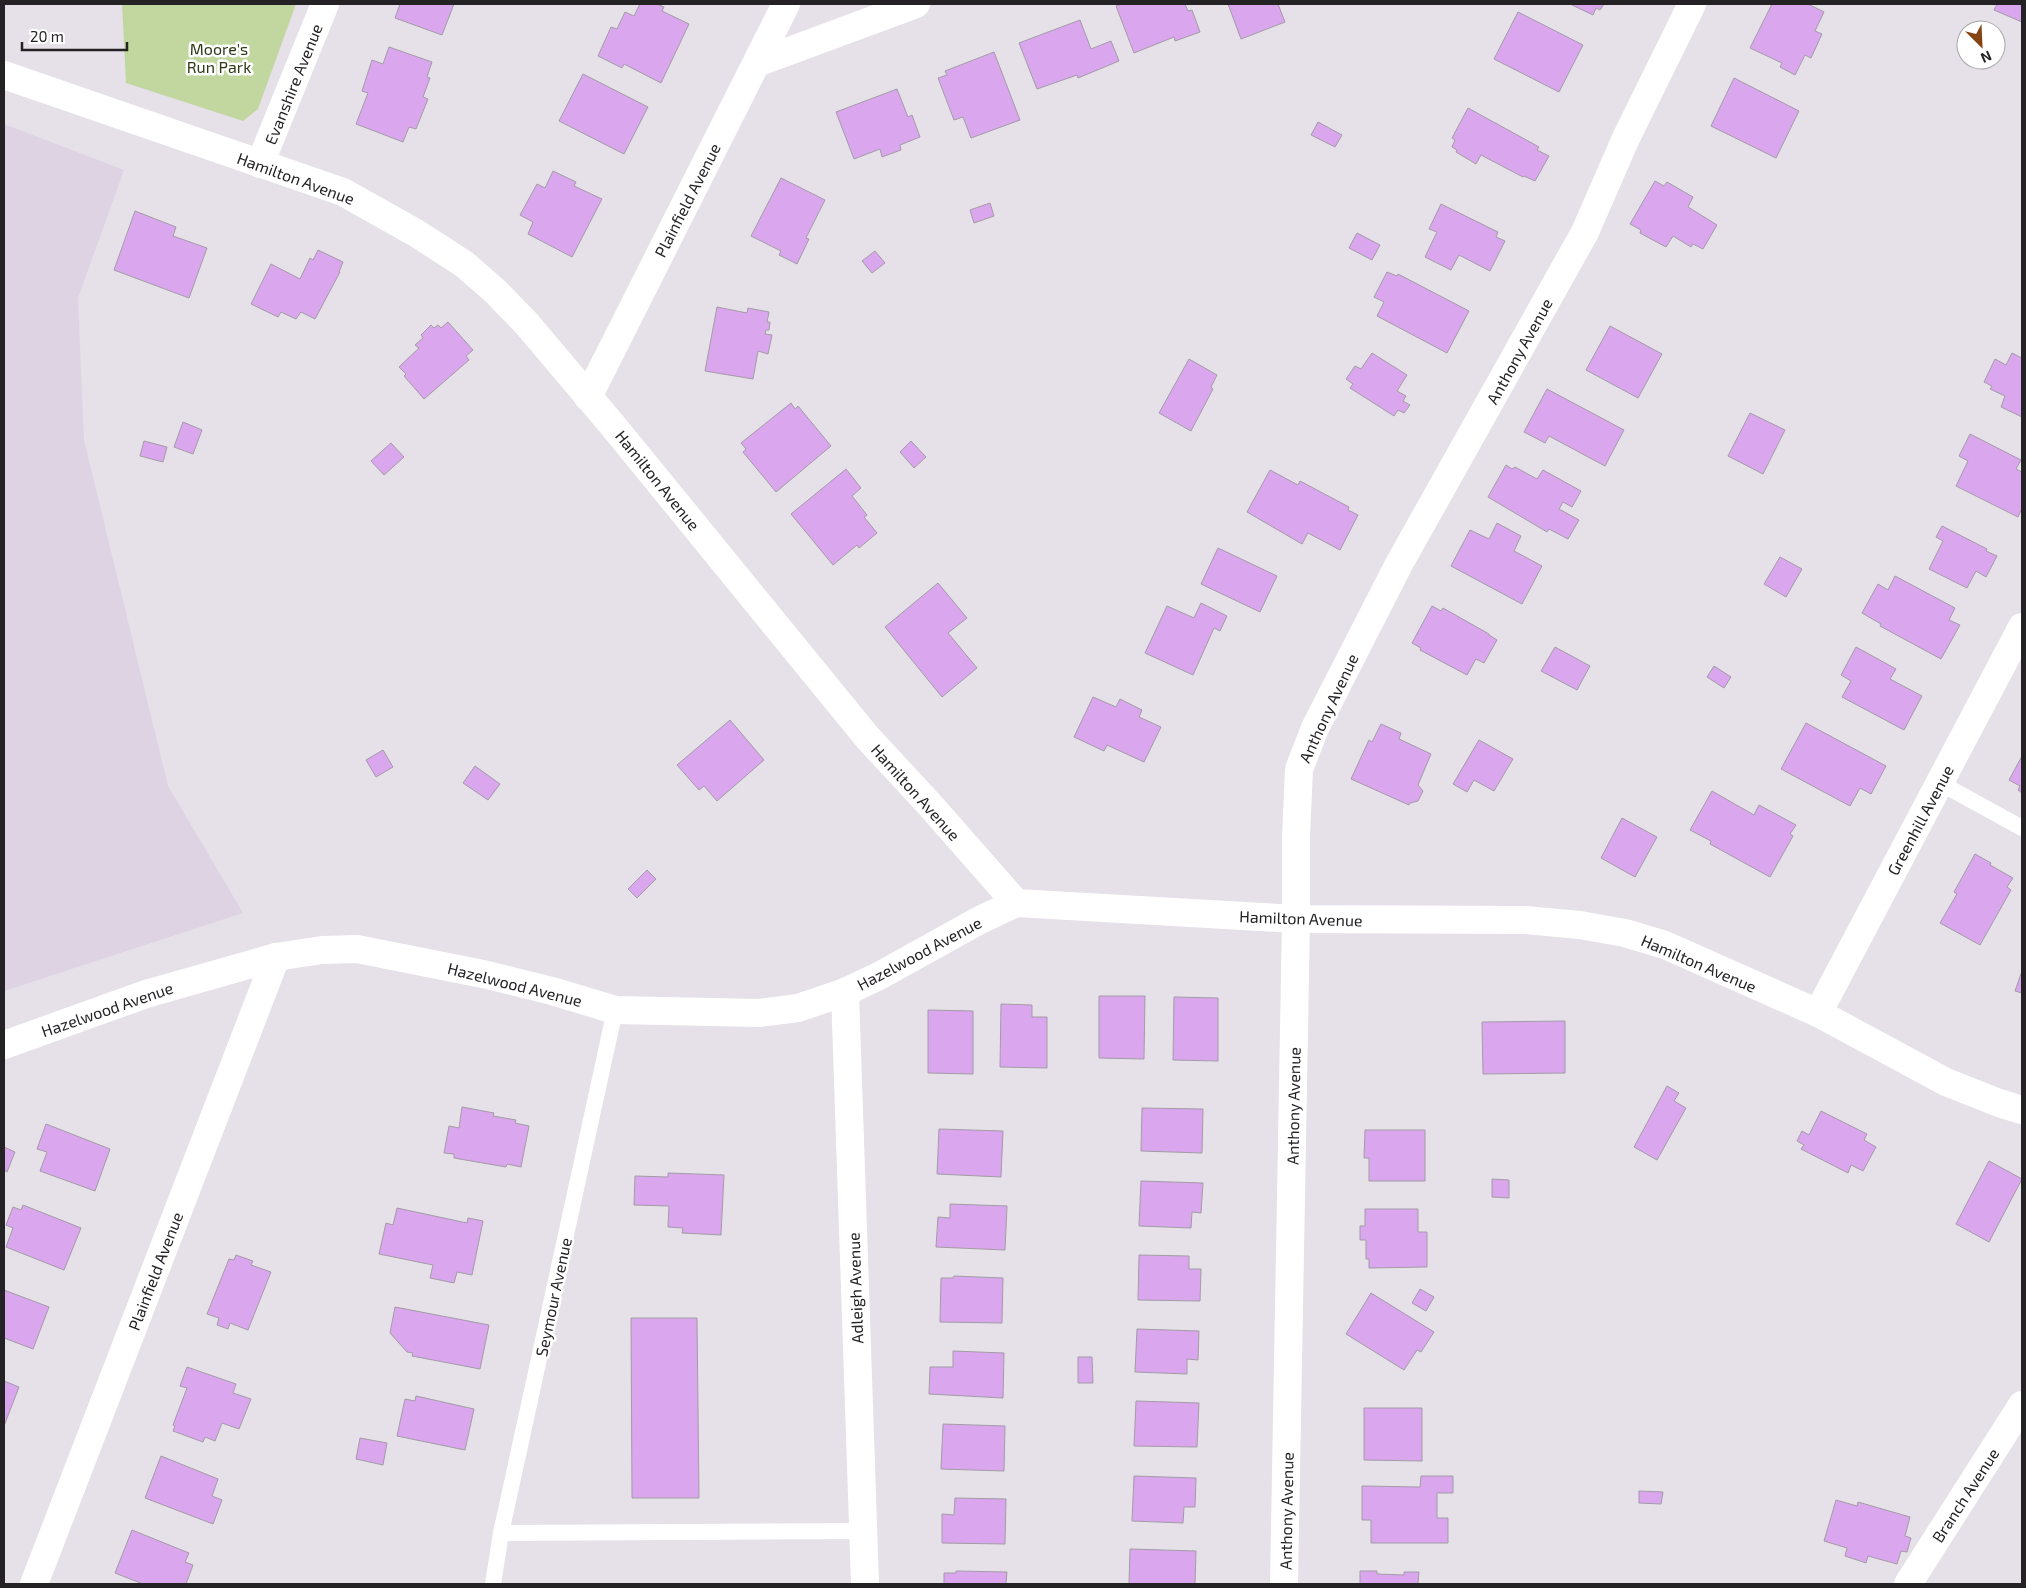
<svg xmlns="http://www.w3.org/2000/svg" width="2026" height="1588" font-family="'Exo 2',sans-serif">
<rect width="100%" height="100%" fill="#e6e0e9"/>
<path fill="#ded3e3" d="M4 124 124 170 78 298 84 440 168 786 243 913 4 991Z"/>
<path fill="#c2d7a0" d="M122 4H296L258 109 243 121 126 83Z"/>
<g fill="#daa6ee" stroke="#a29ca5">
<path d="M400 4H454L442 35 395 18Z"/>
<path d="M640 4H657L664 7 662 11 689 24 661 83 624 64 622 68 598 56 611 27 617 29 625 12 634 16Z"/>
<path d="M1122 4H1185L1188 11 1192 10 1200 32 1175 41 1174 37 1134 53 1116 6Z"/>
<path d="M1228 4H1278L1285 22 1241 39Z"/>
<path d="M1570 4H1604L1600 10 1596 8 1593 15Z"/>
<path d="M1772 4H1808L1824 12 1815 31 1822 34 1811 58 1805 55 1795 75 1780 67 1782 63 1750 48Z"/>
<path d="M1997 4H2022V22L1994 10Z"/>
<path d="M1518 12 1583 45 1559 92 1494 59Z"/>
<path d="M1080 20 1091 49 1111 41 1119 61 1078 78 1077 75 1037 89 1019 43Z"/>
<path d="M389 47 432 62 427 77 430 78 423 97 428 99 416 129 409 127 403 142 356 124 368 93 362 91 372 60 383 64Z"/>
<path d="M994 52 1020 120 971 138 963 117 954 120 938 78 947 75 945 71Z"/>
<path d="M583 74 648 107 624 154 559 121Z"/>
<path d="M1734 78 1799 111 1776 158 1711 126Z"/>
<path d="M897 89 908 117 912 115 920 137 900 145 901 150 882 157 880 149 854 159 836 112Z"/>
<path d="M1468 108 1539 147 1537 150 1549 156 1535 181 1524 176 1523 177 1481 155 1476 164 1456 152 1457 150 1452 147 1455 140 1452 138Z"/>
<path d="M1318 122 1342 135 1335 147 1311 135Z"/>
<path d="M553 171 576 182 574 186 602 199 572 257 528 234 533 222 520 215 537 184 545 188Z"/>
<path d="M781 178 825 200 806 238 809 239 797 264 779 255 781 251 751 236Z"/>
<path d="M1655 181 1664 186 1667 182 1693 197 1688 207 1717 225 1703 249 1693 244 1691 247 1673 236 1666 247 1640 233 1641 230 1630 224Z"/>
<path d="M990 203 994 216 974 223 970 210Z"/>
<path d="M1441 204 1498 232 1496 237 1505 241 1490 271 1459 255 1451 270 1425 257 1437 232 1429 229Z"/>
<path d="M135 211 176 227 173 236 207 248 189 298 114 270Z"/>
<path d="M1357 233 1380 245 1372 260 1349 248Z"/>
<path d="M318 250 343 262 339 272H340L315 319 301 312 296 319 281 312 278 317 251 304 271 264 300 279 310 258 313 260Z"/>
<path d="M875 251 885 263 872 273 862 261Z"/>
<path d="M1387 272 1397 276 1398 274 1469 311 1447 353 1377 316 1384 302 1374 297Z"/>
<path d="M717 307 747 313 748 308 769 312 767 322H770L769 330H766L765 334 772 335 768 354 758 351 753 379 705 371Z"/>
<path d="M448 322 473 350 466 356 469 360 424 399 404 376 406 374 399 367 419 348 415 345 423 338 421 335 431 325 434 328 438 325 441 328Z"/>
<path d="M1610 326 1662 354 1638 398 1586 370Z"/>
<path d="M1372 353 1407 375 1397 391 1406 396 1403 401 1410 405 1404 413 1398 410 1394 416 1350 388 1353 384 1346 379 1355 366 1361 369Z"/>
<path d="M2012 353 2022 358V417L2001 407 2005 396 1990 389 1992 386 1984 382 1995 359 2006 365Z"/>
<path d="M1189 359 1217 375 1211 387 1213 389 1191 431 1159 413Z"/>
<path d="M1547 389 1624 430 1605 466 1549 436 1545 443 1524 432Z"/>
<path d="M791 403 795 409 798 406 831 446 776 492 743 452 746 449 741 443Z"/>
<path d="M1750 413 1785 430 1763 474 1728 456Z"/>
<path d="M183 422 202 430 193 454 174 447Z"/>
<path d="M1970 434 2021 460 2016 469 2022 472V508L2018 517 1956 486 1968 461 1959 456Z"/>
<path d="M144 441 167 447 163 462 140 456Z"/>
<path d="M911 441 926 457 914 468 900 452Z"/>
<path d="M391 443 404 457 384 475 371 461Z"/>
<path d="M1506 465 1512 469 1515 467 1537 479 1543 470 1581 491 1572 507 1563 502 1559 509 1579 520 1568 539 1549 529 1547 532 1488 497Z"/>
<path d="M846 469 861 488 852 496 867 515 864 517 877 533 859 548 857 545 833 565 791 514Z"/>
<path d="M1270 470 1298 485 1300 481 1349 507 1348 510 1358 515 1340 550 1308 533 1302 544 1247 512Z"/>
<path d="M1497 523 1521 536 1514 551 1542 566 1522 604 1451 566 1470 530 1489 539Z"/>
<path d="M1942 526 1987 549 1986 551 1997 556 1986 577 1976 571 1967 588 1929 569 1943 541 1936 537Z"/>
<path d="M1218 548 1277 576 1260 612 1201 584Z"/>
<path d="M1780 557 1802 569 1786 597 1764 584Z"/>
<path d="M1895 576 1955 608 1949 620 1960 625 1941 659 1880 626 1881 624 1862 613 1878 584 1888 590Z"/>
<path d="M938 583 967 618 948 633 977 668 942 697 885 627Z"/>
<path d="M1201 603 1227 616 1220 631 1214 628 1193 675 1145 653 1167 606 1194 618Z"/>
<path d="M1432 606 1441 611 1443 608 1489 634V635L1497 640 1484 663 1476 659 1467 675 1420 650 1421 648 1412 643Z"/>
<path d="M1555 647 1590 666 1577 690 1541 671Z"/>
<path d="M1856 647 1896 669 1890 679 1922 696 1904 730 1842 697 1851 681 1841 675Z"/>
<path d="M1714 666 1731 677 1724 688 1707 677Z"/>
<path d="M1093 697 1116 707 1120 699 1142 710 1139 717 1161 727 1144 762 1107 745 1104 751 1074 737Z"/>
<path d="M730 720 764 760 717 801 704 786 699 790 677 765Z"/>
<path d="M1806 723 1886 766 1871 794 1860 788 1850 806 1781 769Z"/>
<path d="M1381 724 1401 733 1399 739 1431 754 1418 785 1423 791 1418 801 1410 803 1409 805 1351 779 1369 740 1372 742Z"/>
<path d="M1479 740 1513 759 1494 791 1474 780 1467 792 1453 784Z"/>
<path d="M383 750 393 767 376 777 366 760Z"/>
<path d="M2022 756V793L2018 790 2020 786 2009 780Z"/>
<path d="M475 766 500 784 488 800 463 783Z"/>
<path d="M1712 791 1754 815 1759 805 1796 825 1790 834 1793 836 1770 877 1710 844 1711 841 1690 830Z"/>
<path d="M1622 818 1657 837 1635 877 1601 858Z"/>
<path d="M1975 854 1991 863 1990 865 2013 878 2007 887 2011 890 1980 945 1940 923 1957 894 1954 892Z"/>
<path d="M647 870 656 879 637 898 628 889Z"/>
<path d="M2022 971V993L2015 991Z"/>
<path d="M1099 996H1145L1144 1059 1099 1058Z"/>
<path d="M1174 997 1218 998V1061L1173 1060Z"/>
<path d="M1001 1004 1032 1005V1017H1047V1068L1000 1067Z"/>
<path d="M928 1010 973 1011V1074L928 1073Z"/>
<path d="M1565 1021V1073L1483 1074 1482 1022Z"/>
<path d="M1667 1086 1679 1093 1674 1101 1686 1108 1657 1160 1634 1147Z"/>
<path d="M462 1107 494 1113 493 1116 516 1120 515 1123 529 1126 521 1167 507 1164 506 1167 454 1158V1154L444 1153 449 1126 459 1128Z"/>
<path d="M1142 1108 1203 1109 1202 1153 1141 1151Z"/>
<path d="M1821 1111 1867 1134 1864 1140 1876 1147 1863 1171 1851 1165 1848 1173 1801 1149 1804 1145 1797 1141 1802 1131 1809 1135Z"/>
<path d="M46 1124 110 1149 95 1191 40 1171 47 1152 37 1149Z"/>
<path d="M939 1129 1003 1131 1001 1177 937 1174Z"/>
<path d="M1365 1130H1425V1181H1369V1158H1364Z"/>
<path d="M4 1147 15 1152 7 1172 4 1170Z"/>
<path d="M1989 1161 2022 1179 1989 1242 1956 1224Z"/>
<path d="M668 1173 724 1175 721 1235 682 1233 683 1228 668 1227 669 1206 634 1205 635 1176 668 1177Z"/>
<path d="M1492 1179 1509 1180V1198L1492 1197Z"/>
<path d="M1141 1181 1203 1183 1201 1213 1192 1212 1191 1228 1139 1226Z"/>
<path d="M950 1204 1007 1206 1005 1250 936 1247 938 1217 950 1218Z"/>
<path d="M23 1205 81 1228 64 1270 6 1247 13 1228 6 1225 13 1207 21 1210Z"/>
<path d="M397 1208 467 1223 468 1218 483 1221 472 1275 457 1272 454 1283 430 1278 433 1265 379 1254 386 1223 393 1225Z"/>
<path d="M1365 1209H1418V1232H1427V1267L1369 1268V1259H1366V1240H1360V1226H1365Z"/>
<path d="M236 1255 253 1261 251 1265 271 1272 248 1330 230 1323 228 1329 217 1325 219 1318 207 1314 229 1259 234 1260Z"/>
<path d="M1139 1255 1189 1256V1269H1201L1200 1301 1138 1300Z"/>
<path d="M954 1276 1003 1278 1002 1323 940 1322 941 1278H953Z"/>
<path d="M1420 1289 1434 1297 1426 1311 1412 1303Z"/>
<path d="M4 1290 49 1307 33 1349 4 1338Z"/>
<path d="M1371 1293 1434 1332 1421 1352 1417 1350 1404 1370 1346 1334Z"/>
<path d="M395 1307 489 1325 480 1369 412 1356 413 1353 407 1352 390 1333Z"/>
<path d="M631 1318H697L699 1498H632Z"/>
<path d="M1137 1329 1199 1331 1198 1360 1187 1359V1374L1135 1372Z"/>
<path d="M953 1351 1004 1353 1003 1398 929 1394 930 1367H953Z"/>
<path d="M1078 1357H1092L1093 1383H1078Z"/>
<path d="M187 1367 236 1384 233 1393 251 1399 239 1429 222 1423 215 1441 205 1437 203 1442 173 1431 175 1426 173 1425 187 1388 180 1386Z"/>
<path d="M4 1381 19 1387 4 1426Z"/>
<path d="M416 1396 474 1409 465 1450 397 1436 405 1399 415 1401Z"/>
<path d="M1136 1401 1199 1403 1197 1447 1134 1446Z"/>
<path d="M1364 1408H1422V1461L1364 1460Z"/>
<path d="M943 1424 1005 1426 1004 1471 941 1469Z"/>
<path d="M360 1438 387 1443 383 1465 356 1459Z"/>
<path d="M161 1456 218 1479 212 1496 222 1500 213 1524 145 1498Z"/>
<path d="M1134 1476 1196 1478 1195 1507H1184L1183 1523 1132 1521Z"/>
<path d="M1421 1476H1453V1493H1437V1518H1448V1543H1371V1520H1362V1486L1420 1487Z"/>
<path d="M1639 1491 1663 1492 1661 1504 1639 1503Z"/>
<path d="M955 1498 1006 1499 1005 1544 942 1543V1514L954 1515Z"/>
<path d="M1836 1500 1857 1506 1858 1502 1910 1517 1905 1536 1911 1538 1907 1552 1901 1551 1897 1564 1868 1556 1866 1563 1845 1556 1847 1548 1824 1541Z"/>
<path d="M132 1530 189 1553 185 1562 193 1565 186 1584H143L115 1573Z"/>
<path d="M1130 1549 1196 1551 1195 1584H1129Z"/>
<path d="M956 1571 1007 1572 1006 1584H944V1573H956Z"/>
<path d="M1360 1571H1377V1574L1404 1575V1572H1419L1418 1584H1360Z"/>
</g>
<g fill="none" stroke-linecap="round" stroke-linejoin="round">
<g stroke="#fff" stroke-width="16">
<path d="M1940 783 2022 828"/>
<path d="M501 1533 863 1531"/>
<path d="M493 1584 501 1533 615 1010"/>
</g>
<g stroke="#fff" stroke-width="28">
<path d="M757 63 916 4"/>
<path d="M260 164 325 4"/>
<path d="M588 397 786 4"/>
<path d="M845 992 865 1584"/>
<path d="M1818 1013 2022 627"/>
<path d="M4 1045 146 994 276 957 322 950 357 949 483 974 552 991 615 1010 759 1013 798 1008 845 992 879 976 978 921 1016 903"/>
<path d="M34 1584 276 957"/>
<path d="M1284 1584 1296 919V837L1299 769 1315 728 1399 564 1585 232 1626 138 1692 4"/>
<path d="M1908 1584 2022 1405"/>
</g>
<path stroke="#fff" stroke-width="28" d="M4 75 343 192 416 233 464 264 495 291 527 324 614 427 867 737 930 805 1016 903 1296 919 1525 920 1580 925 1625 933 1665 945 1818 1013 1946 1082 1999 1103 2022 1110"/>
</g>
<g text-anchor="middle" dominant-baseline="central" stroke-width="5" stroke-linejoin="round" paint-order="stroke">
<g font-size="16" fill="#2e3a17" stroke="#fff">
<text x="219" y="48">Moore's<tspan x="219" dy="18">Run Park</tspan></text>
</g>
<g font-size="16" fill="#252226" stroke="#fff">
<text transform="translate(293 84) rotate(-68)">Evanshire Avenue</text>
<text transform="translate(296 178) rotate(20)">Hamilton Avenue</text>
<text transform="translate(687 200) rotate(-63)">Plainfield Avenue</text>
<text transform="translate(1519 351) rotate(-61)">Anthony Avenue</text>
<text transform="translate(658 480) rotate(51)">Hamilton Avenue</text>
<text transform="translate(1328 708) rotate(-65)">Anthony Avenue</text>
<text transform="translate(916 792) rotate(48)">Hamilton Avenue</text>
<text transform="translate(1920 820) rotate(-62)">Greenhill Avenue</text>
<text transform="translate(1301 918) rotate(2)">Hamilton Avenue</text>
<text transform="translate(919 953) rotate(-28)">Hazelwood Avenue</text>
<text transform="translate(1699 963) rotate(23)">Hamilton Avenue</text>
<text transform="translate(515 984) rotate(14)">Hazelwood Avenue</text>
<text transform="translate(107 1009) rotate(-19)">Hazelwood Avenue</text>
<text transform="translate(1293 1106) rotate(-89)">Anthony Avenue</text>
<text transform="translate(155 1271) rotate(-69)">Plainfield Avenue</text>
<text transform="translate(855 1288) rotate(-92)">Adleigh Avenue</text>
<text transform="translate(553 1297) rotate(-78)">Seymour Avenue</text>
<text transform="translate(1965 1495) rotate(-57)">Branch Avenue</text>
<text transform="translate(1286 1511) rotate(-89)">Anthony Avenue</text>
</g>
</g>
<rect width="2026" height="1588" fill="none" stroke="#252226" stroke-width="10"/>
<g transform="translate(1981 45) rotate(156)"><circle r="24" fill="#ffffff" stroke="#a8a7a8"/>
<path d="M0-4L9 19L0 12L-9 19Z" fill="#854311"/>
<text y="-8" font-size="14" font-weight="bold" text-anchor="middle" fill="#252226">N</text>
</g>
<path d="M22 42v8h105v-8" fill="none" stroke="#252226" stroke-width="2.5"/>
<text x="30" y="42" font-size="15" fill="#252226" stroke="#ffffff" stroke-width="4" paint-order="stroke">20 m</text>
</svg>
